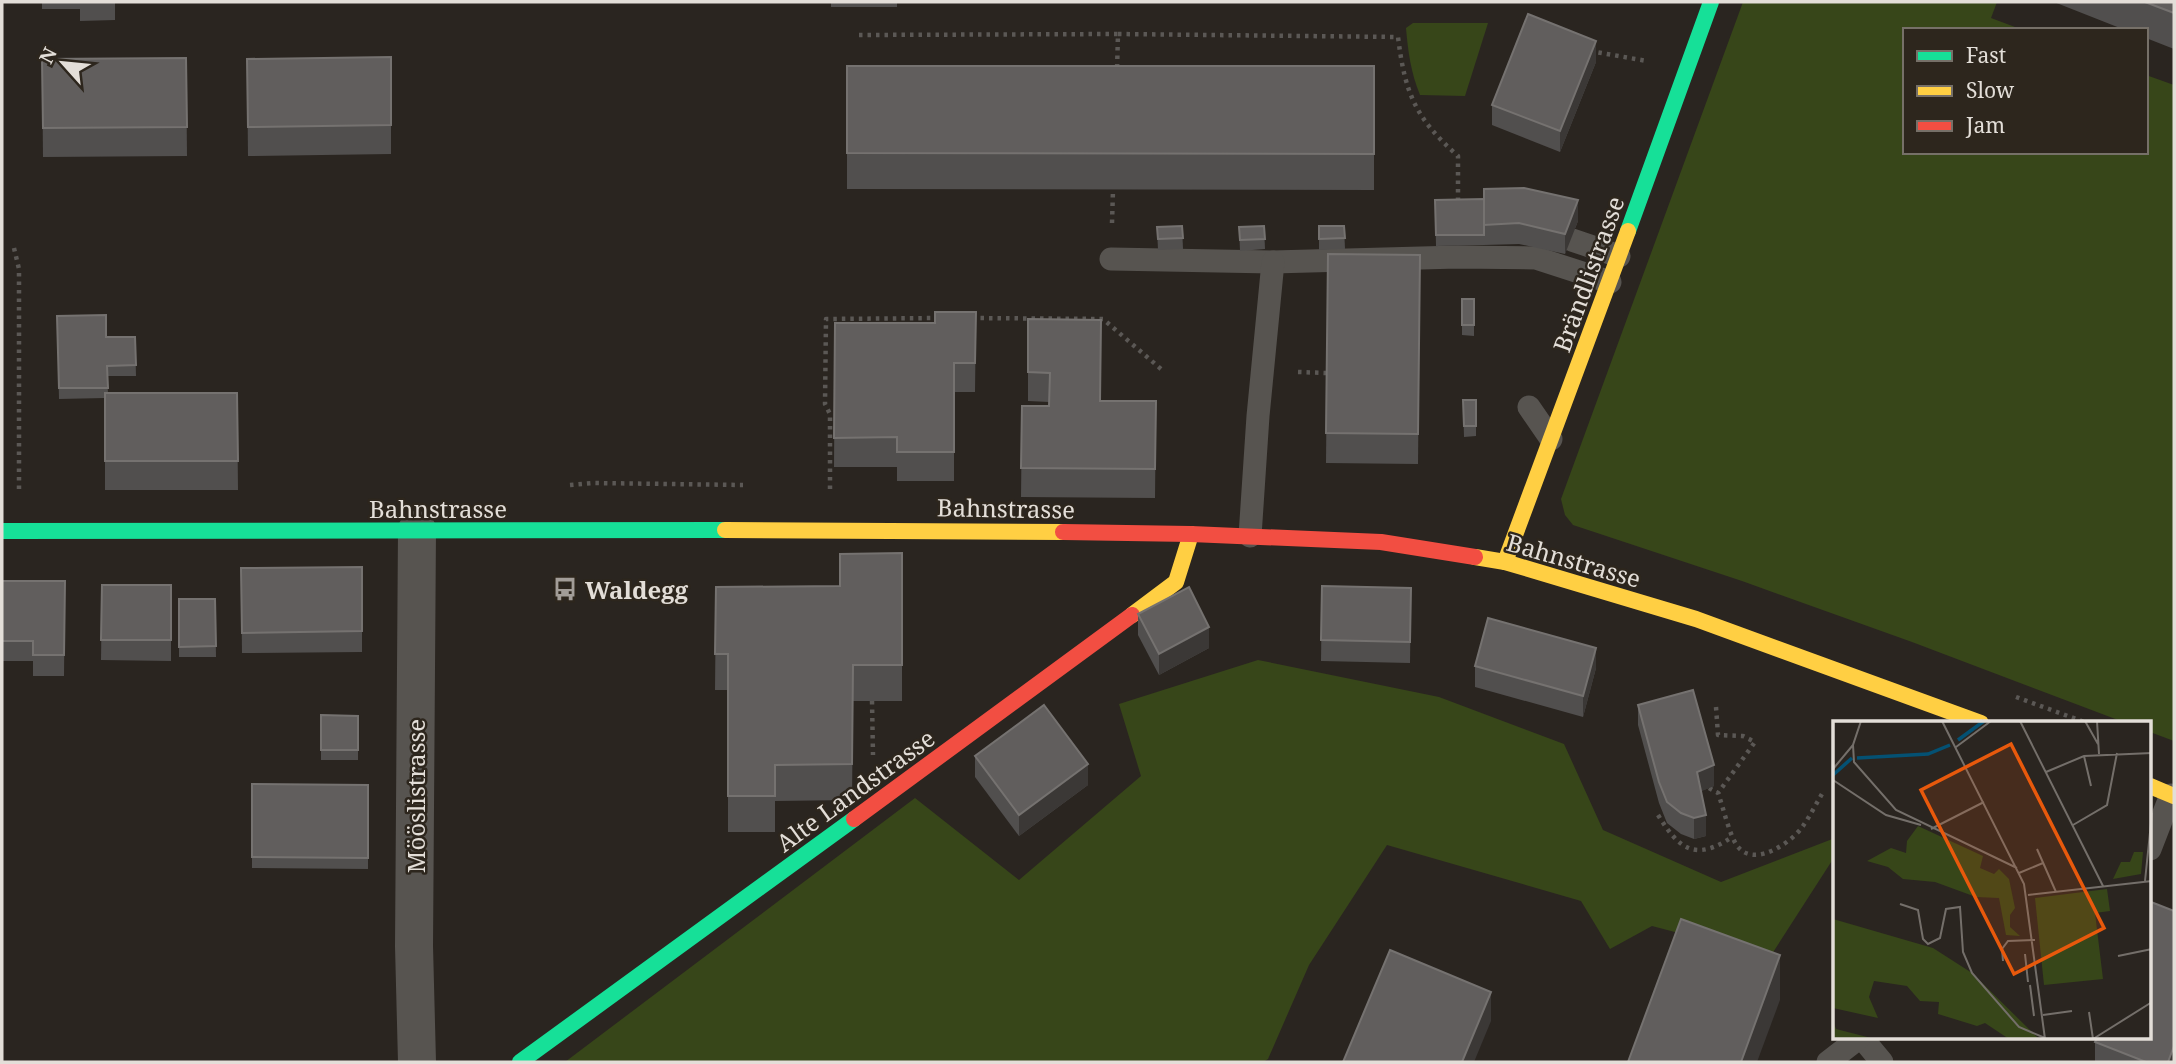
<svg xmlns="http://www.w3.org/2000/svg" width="2176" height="1064" font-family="'Noto Serif',serif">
<rect width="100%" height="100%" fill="#2a2520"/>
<g fill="#374619">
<path d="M1743 2H1997L1991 18 2023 30H1905V152H2146V75L2174 85V741L2150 732V723H2126L1912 642 1742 581 1573 525 1565 515 1561 499Z"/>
<path d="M1413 23H1488L1465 96 1420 95C1411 73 1408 52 1406 28Z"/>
<path d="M1258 660 1439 697 1564 744 1603 830 1721 882 1835 838V856L1770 957 1652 926 1610 949 1581 901 1387 845 1309 965 1268 1059 1263 1062H565L915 798 1019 880 1141 776 1119 704Z"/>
</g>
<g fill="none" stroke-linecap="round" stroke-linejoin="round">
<g stroke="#5b5855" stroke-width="4.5" stroke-dasharray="3.5 5" stroke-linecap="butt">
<path d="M1118 34 1398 37C1405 93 1415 118 1458 156V203"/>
<path d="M859 35 1118 34 1117 70"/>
<path d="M1590 51 1647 61"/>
<path d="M1112 223 1113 190"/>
<path d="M14 248 19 269V491"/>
<path d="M972 318 1103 319 1161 369"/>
<path d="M1298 372 1327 373"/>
<path d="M570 485 593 483 743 485"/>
<path d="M830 489V414L825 404 826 319 939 318"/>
<path d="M2016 697 2087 723"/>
<path d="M872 701 873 755"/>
<path d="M1716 707 1718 735 1743 736 1755 742 1718 793"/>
<path d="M1709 788 1718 793C1723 806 1730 839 1739 848 1756 867 1792 842 1803 826 1810 816 1816 804 1822 794"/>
<path d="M1658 815C1679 849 1695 862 1732 837"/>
</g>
<g stroke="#575450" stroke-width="23">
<path d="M1572 240 1619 256"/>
<path d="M1111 259 1273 262 1458 257 1536 258 1610 282"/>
<path d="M1529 407 1551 439"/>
<path d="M1250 536 1258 416 1273 262"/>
<path d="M2150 849 2171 795"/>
<path d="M1862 1038 1882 1062"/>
<path d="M1828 1062 1859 1038"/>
</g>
<path stroke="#575450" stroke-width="38" d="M417 1062 414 946 417 530"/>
<g stroke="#16e098" stroke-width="16">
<path d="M1628 231 1711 2"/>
<path d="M2 531 725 530"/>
<path d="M520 1062 854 819"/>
</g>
<g stroke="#ffcf43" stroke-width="16">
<path d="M725 530 1063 532"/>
<path d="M1475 557 1505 562 1696 619 1981 723"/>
<path d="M1505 562 1628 231"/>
<path d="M1132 615 1176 582 1191 534"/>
<path d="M2150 786 2174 796"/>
</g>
<g stroke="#f24e42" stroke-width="16">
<path d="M1063 532 1191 534 1381 542 1475 557"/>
<path d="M854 819 1132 615"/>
</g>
</g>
<g fill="#514f4e">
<path d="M42 2H115V20L80 21V9H42Z"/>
<rect x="831" y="2" width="66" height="5"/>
<path d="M2054 2H2174V49L2146 38V30H2125Z"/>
<path d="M391 57V154L248 156 247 59Z"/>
<path d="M186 58 187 156 43 157 42 59Z"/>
<path d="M1596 62 1560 152 1492 125V105Z"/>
<path d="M847 66H1374V190L847 189Z"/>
<path d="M1435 200 1578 221 1565 254 1519 244 1484 245 1436 246Z"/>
<path d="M1182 226 1183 249 1158 250 1157 227Z"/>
<path d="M1264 226 1265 249 1240 251 1239 227Z"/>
<path d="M1319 226H1344L1345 249 1319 250Z"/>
<path d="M1328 254 1420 255 1418 464 1326 463Z"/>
<path d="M1462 299H1474V336L1462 335Z"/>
<path d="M976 312 975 392H954V481H897V467H834L835 323H935Z"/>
<path d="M57 316 106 337H135L136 376H107L108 393H237L238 490H105V398L59 399Z"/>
<path d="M1028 319 1101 401H1156L1155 498 1021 497 1022 406H1049V402L1028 401Z"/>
<path d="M1463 400H1476V436L1464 437Z"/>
<path d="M902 553V701H853L852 800 775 801V832H728V690H715L716 587 840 586Z"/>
<path d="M362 567V652L242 653 241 568Z"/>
<path d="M2 581H65L64 676H33V661H2Z"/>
<path d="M102 585H171V661L101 660Z"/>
<path d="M1322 586 1411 588 1410 663 1321 661Z"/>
<path d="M179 599H215L216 657H179Z"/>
<path d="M1138 614 1209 648 1159 675 1138 635Z"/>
<path d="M1475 666 1596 668 1583 717 1475 687Z"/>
<path d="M1638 705 1714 786 1701 791 1706 836 1694 839 1681 834 1667 823 1659 803 1638 725Z"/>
<path d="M321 715 358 716V760H321Z"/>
<path d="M975 756 1088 785 1019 836 975 777Z"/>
<path d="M252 784 368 785V869L252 868Z"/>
<path d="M2095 1042 2174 1062H2095Z"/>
</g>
<g fill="#3b3836">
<path d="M1596 41V62L1560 152V131Z"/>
<path d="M1578 200V221L1565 254V234Z"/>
<path d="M1209 627V648L1159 675V654Z"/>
<path d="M1596 648V668L1583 717V696Z"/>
<path d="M1088 764V785L1019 836V815Z"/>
<path d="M1714 765V786L1697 793V772Z"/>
<path d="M1706 815V836L1694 839V818Z"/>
<path d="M1780 955V1000L1757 1062H1741Z"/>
<path d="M1491 992V1021L1474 1062H1462Z"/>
<path d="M2174 1046V1062H2168Z"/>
</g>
<g fill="#615e5d" stroke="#757270" stroke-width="2">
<path d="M2145 2H2174V13Z"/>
<path d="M1528 14 1596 41 1560 131 1492 105Z"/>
<path d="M391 57V125L248 127 247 59Z"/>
<path d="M186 58 187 127 43 128 42 59Z"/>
<path d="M847 66H1374V154L847 153Z"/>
<path d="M1524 188 1578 200 1565 234 1519 223 1484 225V189Z"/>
<path d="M1484 199V235H1436L1435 200Z"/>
<path d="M1182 226 1183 238 1158 239 1157 227Z"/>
<path d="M1264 226 1265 239 1240 240 1239 227Z"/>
<path d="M1319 226H1344L1345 238 1319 239Z"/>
<path d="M1328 254 1420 255 1418 434 1326 433Z"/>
<rect x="1462" y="299" width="12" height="26"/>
<path d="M935 312H976L975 363H954V452H897V437L834 438 835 323H935Z"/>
<path d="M106 315V337H135L136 365 107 366 108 388H59L57 316Z"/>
<path d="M1028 319 1101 320 1100 401H1156L1155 469 1021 468 1022 406H1049L1050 373 1028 372Z"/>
<path d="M105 393H237L238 461H105Z"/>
<path d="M1463 400H1476V426H1464Z"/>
<path d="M902 553V665H853L852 764 775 765V796H728V654H715L716 587 840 586V554Z"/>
<path d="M362 567V631L242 633 241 568Z"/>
<path d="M2 581H65L64 655H33V641H2Z"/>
<path d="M102 585H171V640H101Z"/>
<path d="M1322 586 1411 588 1410 642 1321 640Z"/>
<path d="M1189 587 1209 627 1159 654 1138 614Z"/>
<path d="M179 599H215L216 646 179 647Z"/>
<path d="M1488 618 1596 648 1583 696 1475 666Z"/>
<path d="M1693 690 1714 765 1697 772 1706 815 1694 818 1681 813 1667 802 1659 782 1638 705Z"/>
<path d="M1044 705 1088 764 1019 815 975 756Z"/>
<path d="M321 715 358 716V750H321Z"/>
<path d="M252 784 368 785V858L252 857Z"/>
<path d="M2151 902 2174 911V1046L2168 1062H2146L2095 1042 2097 1038H2150Z"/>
<path d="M1681 919 1780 955 1741 1062H1628Z"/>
<path d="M1390 950 1491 992 1462 1062H1343Z"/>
</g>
<defs>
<g id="bus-bare" transform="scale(1.89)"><path d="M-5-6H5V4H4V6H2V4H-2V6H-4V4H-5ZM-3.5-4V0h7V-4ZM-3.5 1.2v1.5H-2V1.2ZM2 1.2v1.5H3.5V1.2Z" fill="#a29d98" stroke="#2d261d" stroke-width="2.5" paint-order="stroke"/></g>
</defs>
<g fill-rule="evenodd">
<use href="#bus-bare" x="565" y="589"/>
</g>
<g text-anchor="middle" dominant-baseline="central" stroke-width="5" stroke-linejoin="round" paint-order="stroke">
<g font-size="24" fill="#e3ded8" stroke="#2d261d">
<text transform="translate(1588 274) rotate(-70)">Brändlistrasse</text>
<text x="438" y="508">Bahnstrasse</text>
<text transform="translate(1006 508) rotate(1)">Bahnstrasse</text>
<text transform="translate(1574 560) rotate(16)">Bahnstrasse</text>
<text transform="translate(855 790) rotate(-36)">Alte Landstrasse</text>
<text transform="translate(415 796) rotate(-90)">Mööslistrasse</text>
</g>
<g font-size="24" font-weight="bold" fill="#e3ded8" stroke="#2d261d" text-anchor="start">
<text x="585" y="589">Waldegg</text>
</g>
</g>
<g transform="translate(1833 721)">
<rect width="318" height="318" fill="#2a2520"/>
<path d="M85 105 150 135 147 147 161 153 166 148 176 158 182 187 177 194V206L187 215 173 214 166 177 143 176 102 161 70 158 55 146 34 140 58 127 73 132 74 120ZM301 131H310L308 153 280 158 288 141H297ZM274 168 277 190 262 192 270 258 211 264 202 177ZM0 198 100 227 139 252 206 318H176L152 302 144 305 105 293 106 281 87 280 74 265 41 260 36 276 45 297 0 287ZM0 300 3 308 42 318H0Z" fill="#374619"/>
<path fill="none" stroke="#045173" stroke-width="3.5" d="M125 19 151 0M24 37 95 33 117 24M0 54 19 37"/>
<path fill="none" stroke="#746f6a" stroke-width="2" d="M28 0 20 24 21 41 63 89 184 147M109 0 191 163 212 318M187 0 270 165M252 0 265 23M264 0 266 33M123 26 158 0M251 35 258 65M0 48 20 24M213 51 251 35 319 32M0 59 53 94 88 104M240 104 274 84 284 32M98 108 151 81M204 128 223 171M186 152 210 142M312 160 319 92M195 174 319 160M67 183 85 189 90 218 95 223 107 217 113 188 127 186 130 231 139 252 186 306 212 317M192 233 195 261M285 235 319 228M170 240 169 228 175 220 202 219M197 264 201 295M256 291 260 318M210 294 239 290M260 318 319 281"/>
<path fill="#e8590c" fill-opacity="0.15" stroke="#e8590c" stroke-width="3.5" d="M178 23 271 207 181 253 88 69Z"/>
<rect width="318" height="318" fill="none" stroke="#e3ded8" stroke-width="3.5"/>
</g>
<rect width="2176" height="1064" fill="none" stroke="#e3ded8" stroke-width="7"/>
<rect x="1903" y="28" width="245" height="126" fill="#2d261d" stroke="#767068" stroke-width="2"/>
<rect x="1917" y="51" width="35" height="10" fill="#16e098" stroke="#767068" stroke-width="2"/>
<text x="1966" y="63" font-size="21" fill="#e3ded8">Fast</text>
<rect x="1917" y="86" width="35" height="10" fill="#ffcf43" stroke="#767068" stroke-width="2"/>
<text x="1966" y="98" font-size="21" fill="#e3ded8">Slow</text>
<rect x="1917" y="121" width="35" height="10" fill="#f24e42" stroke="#767068" stroke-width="2"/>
<text x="1966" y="133" font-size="21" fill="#e3ded8">Jam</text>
<g transform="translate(63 63) rotate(297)" stroke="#2d261d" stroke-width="5" paint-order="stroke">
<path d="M0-5L12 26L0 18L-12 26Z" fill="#e3ded8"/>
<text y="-10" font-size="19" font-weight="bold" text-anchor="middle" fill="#e3ded8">N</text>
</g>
</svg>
